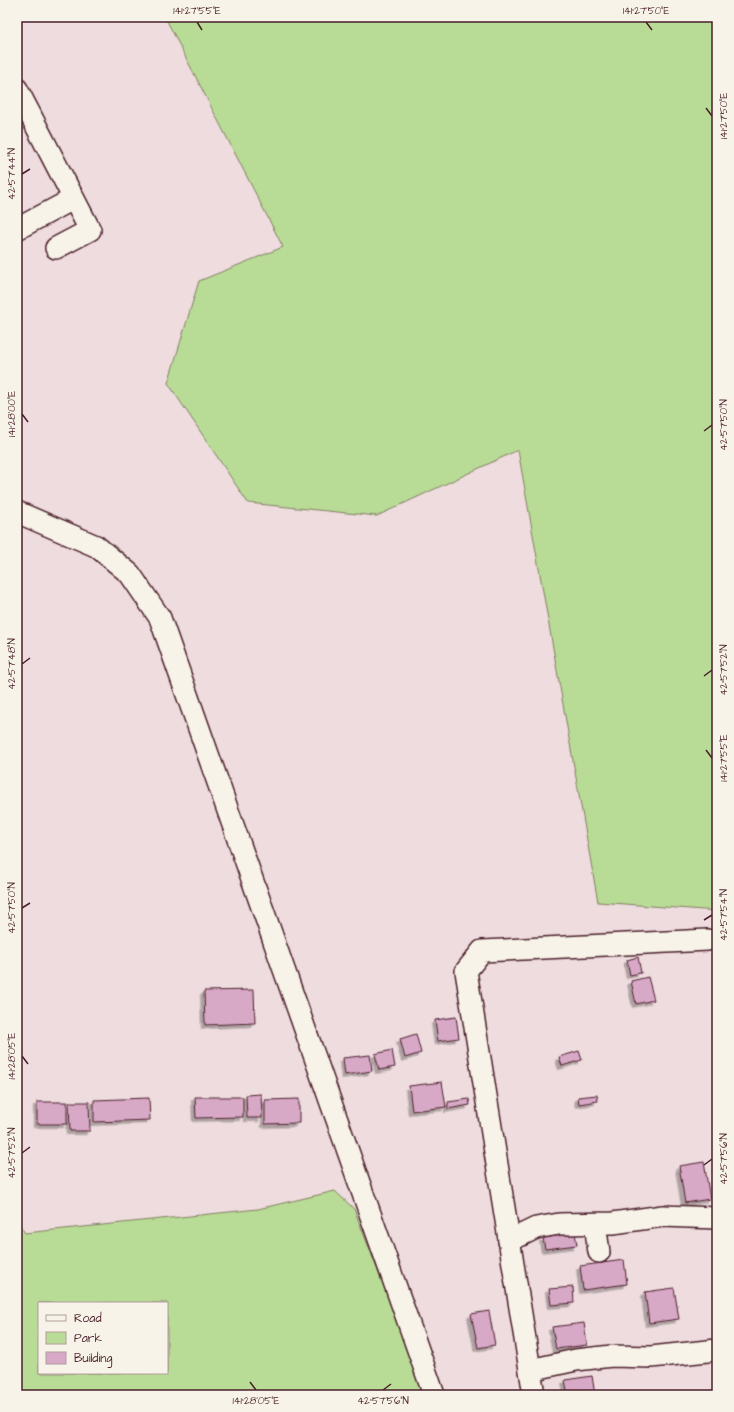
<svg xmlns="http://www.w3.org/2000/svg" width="734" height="1412" font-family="'Architects Daughter',sans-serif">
<defs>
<filter id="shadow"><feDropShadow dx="-3.5" dy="3.5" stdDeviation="0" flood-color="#0004"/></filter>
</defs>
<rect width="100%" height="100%" fill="#eedcde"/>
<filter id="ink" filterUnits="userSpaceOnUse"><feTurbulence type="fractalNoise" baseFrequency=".025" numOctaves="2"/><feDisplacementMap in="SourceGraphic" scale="8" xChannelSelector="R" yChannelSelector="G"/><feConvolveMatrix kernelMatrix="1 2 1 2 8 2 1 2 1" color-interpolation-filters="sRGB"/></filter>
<g filter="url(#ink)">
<g fill="#b8dc96" stroke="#817e60" fill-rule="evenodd">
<path d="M165 17H717V911L598 902 518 450 377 516 248 503 168 383 199 281 283 247Z"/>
<path d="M335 1191 354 1209 426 1395H17V1221L25 1233 258 1209ZM39 1303H167V1373H39Z"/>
</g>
<g fill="#d8a8c7" stroke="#4a1f2b" filter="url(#shadow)">
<path d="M638 957 641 973 630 975 627 960Z"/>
<path d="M648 977 654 1000 636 1004 631 981Z"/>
<path d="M254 990 255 1023 205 1025 204 991Z"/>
<path d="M456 1017 459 1038 438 1041 435 1020Z"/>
<path d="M416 1034 421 1053 405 1058 400 1039Z"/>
<path d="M392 1050 395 1067 379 1070 375 1054Z"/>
<path d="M579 1051 582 1060 562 1066 559 1057Z"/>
<path d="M370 1055 372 1071 345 1075 343 1058Z"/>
<path d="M442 1082 446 1107 412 1111 409 1086Z"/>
<path d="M261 1094 262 1118H247L246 1095Z"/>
<path d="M597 1095 598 1101 579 1104 578 1097Z"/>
<path d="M195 1097H243V1117L196 1118Z"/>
<path d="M149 1098 150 1120 94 1122V1100Z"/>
<path d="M299 1099V1123L265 1124V1100Z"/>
<path d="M469 1099 470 1105 448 1109V1102Z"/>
<rect x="37" y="1102" width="30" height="22"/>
<path d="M69 1102H89L90 1131H70Z"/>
<path d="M704 1162 710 1199 685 1203 679 1166Z"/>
<path d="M575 1233 577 1245 545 1249 543 1238Z"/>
<path d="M624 1260 627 1284 583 1290 580 1266Z"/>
<path d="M573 1287 574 1303 551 1305 549 1289Z"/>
<path d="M674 1288 679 1319 649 1323 645 1292Z"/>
<path d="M489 1311 495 1345 478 1348 471 1314Z"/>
<path d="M584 1323 587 1345 556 1349 552 1327Z"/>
<path d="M592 1376 595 1395H568L565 1380Z"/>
</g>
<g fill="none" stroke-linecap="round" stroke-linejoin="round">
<g stroke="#4a1f2b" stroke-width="24">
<g id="minor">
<path d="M17 89 90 230 56 248"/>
<path d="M17 229 73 199"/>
<path d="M17 512 96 546 130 574 160 618 434 1395"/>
<path d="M595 1224 599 1252"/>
<path d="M509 1241 536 1228 559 1224 613 1223 663 1216 717 1218"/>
<path d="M530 1370 576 1360 612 1356 651 1357 717 1350"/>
<path d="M534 1395 466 971 482 951 708 940"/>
</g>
</g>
<use href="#minor" stroke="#f7f3e8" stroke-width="21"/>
</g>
</g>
<path fill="none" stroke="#4a1f2b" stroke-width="1.5" d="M197 22 202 30M646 22 652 30M706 108 712 116M22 174 30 169M22 414 28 422M704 431 712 425M22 664 30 658M704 676 712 670M706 750 712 758M22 908 30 903M704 920 712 915M22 1056 28 1064M22 1153 30 1147M704 1165 712 1159M250 1382 256 1390M383 1390 391 1384"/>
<rect width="734" height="1412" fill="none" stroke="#f7f3e8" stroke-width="44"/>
<rect x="38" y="1302" width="130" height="72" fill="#f7f3e8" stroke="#b29e9c"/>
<rect x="46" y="1315" width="20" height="6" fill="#f7f3e8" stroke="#b29e9c"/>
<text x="74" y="1322" font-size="12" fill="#4a1f2b">Road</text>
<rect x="46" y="1332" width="20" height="12" fill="#b8dc96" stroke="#b29e9c"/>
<text x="74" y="1342" font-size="12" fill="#4a1f2b">Park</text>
<rect x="46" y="1352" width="20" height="12" fill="#d8a8c7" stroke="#b29e9c"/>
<text x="74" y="1362" font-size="12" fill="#4a1f2b">Building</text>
<rect x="22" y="22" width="690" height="1368" fill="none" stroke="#4a1f2b" stroke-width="1.5"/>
<g font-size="10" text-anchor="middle" fill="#4a1f2b">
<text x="197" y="14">141°27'55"E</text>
<text x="646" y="14">141°27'50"E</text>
<text transform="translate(723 116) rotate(-90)" y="4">141°27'50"E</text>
<text transform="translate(11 174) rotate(-90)" y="4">42°57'44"N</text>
<text transform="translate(11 414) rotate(-90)" y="4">141°28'00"E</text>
<text transform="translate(723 425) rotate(-90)" y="4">42°57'50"N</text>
<text transform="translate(11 664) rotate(-90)" y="4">42°57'48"N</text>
<text transform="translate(723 670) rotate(-90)" y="4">42°57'52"N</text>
<text transform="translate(723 758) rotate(-90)" y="4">141°27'55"E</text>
<text transform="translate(11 908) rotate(-90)" y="4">42°57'50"N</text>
<text transform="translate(723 915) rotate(-90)" y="4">42°57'54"N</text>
<text transform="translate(11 1056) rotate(-90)" y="4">141°28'05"E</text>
<text transform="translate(11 1153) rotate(-90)" y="4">42°57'52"N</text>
<text transform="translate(723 1159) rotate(-90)" y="4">42°57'56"N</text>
<text x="256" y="1404">141°28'05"E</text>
<text x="383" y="1404">42°57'56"N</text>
</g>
</svg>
